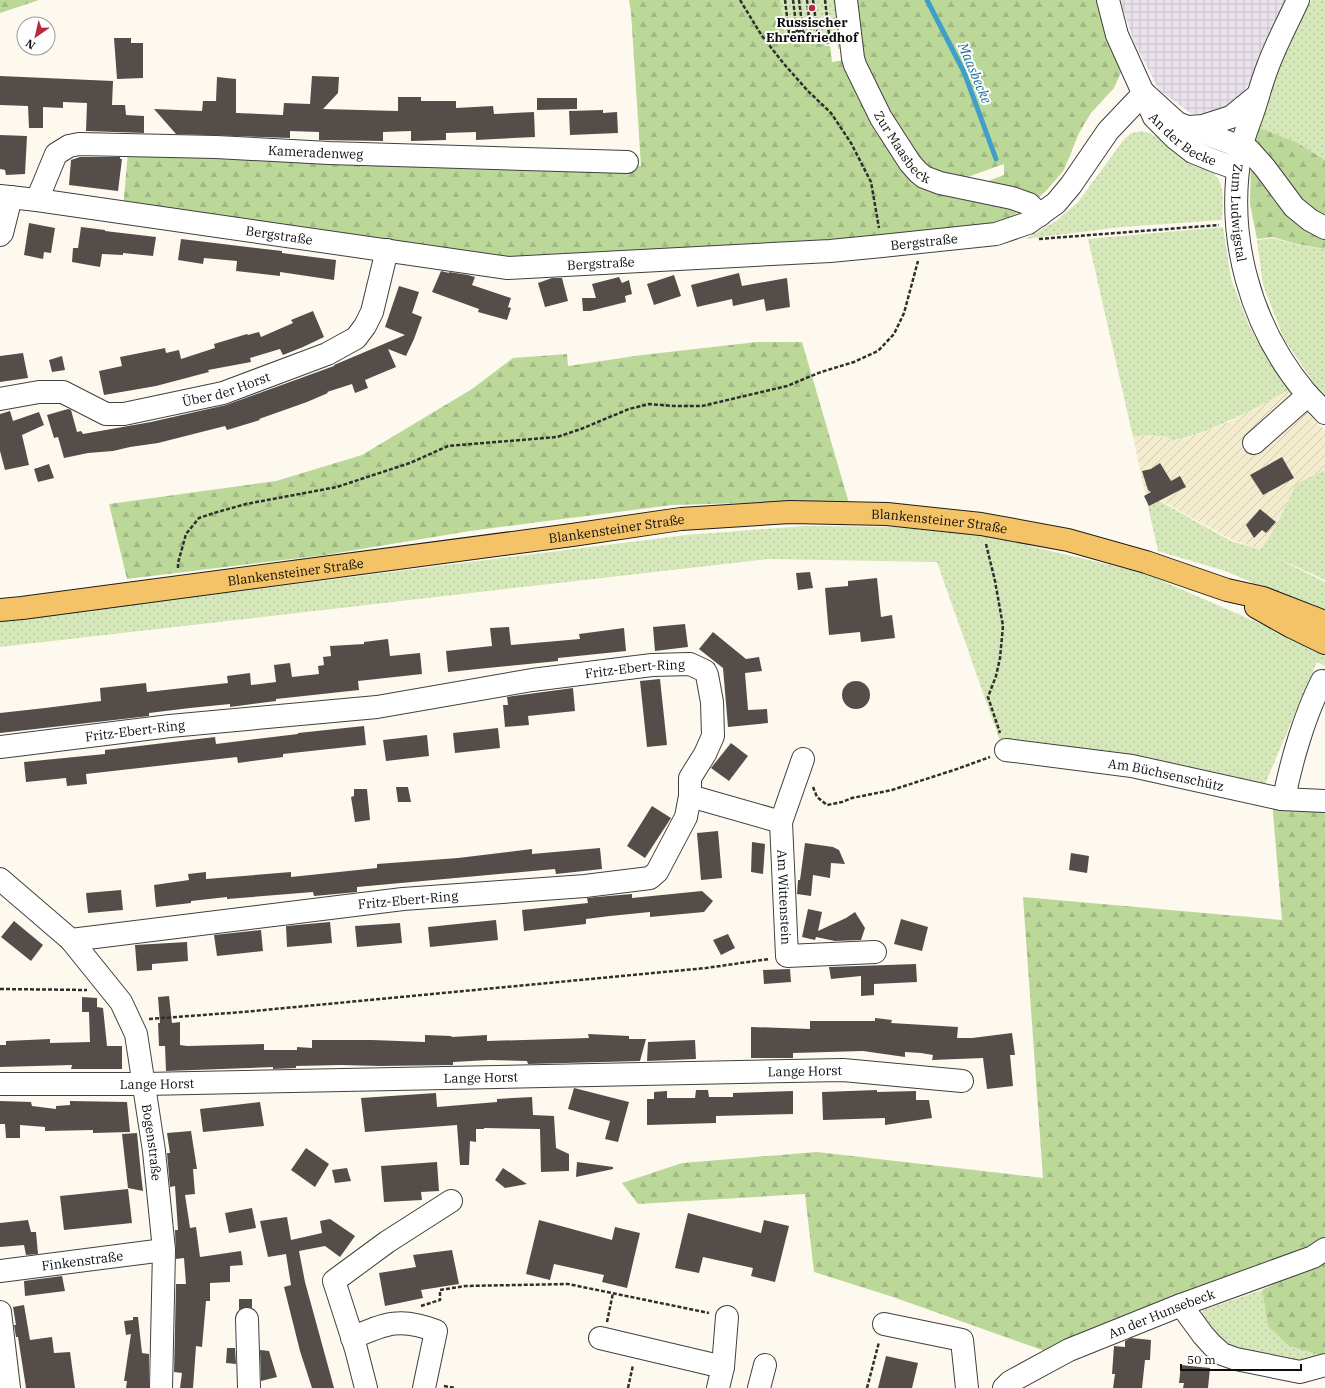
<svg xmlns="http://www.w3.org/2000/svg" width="1325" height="1388" font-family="'IBM Plex Serif',serif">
<defs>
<pattern id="industrial-grid" width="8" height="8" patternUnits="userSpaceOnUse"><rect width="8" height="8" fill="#e9e2ec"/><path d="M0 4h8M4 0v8" fill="none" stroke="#c7c1c9"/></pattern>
<pattern id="farmland-furrows" width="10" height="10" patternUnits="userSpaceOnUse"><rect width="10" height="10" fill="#f3eccf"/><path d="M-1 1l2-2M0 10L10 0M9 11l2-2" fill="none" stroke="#cfc9b1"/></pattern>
<pattern id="grass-dots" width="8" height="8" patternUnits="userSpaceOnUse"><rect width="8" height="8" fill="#d6e8b9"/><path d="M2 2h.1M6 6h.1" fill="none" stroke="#b6c69e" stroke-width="1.8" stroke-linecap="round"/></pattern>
<pattern id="forest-firs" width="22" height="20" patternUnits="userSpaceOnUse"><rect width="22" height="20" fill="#bcd898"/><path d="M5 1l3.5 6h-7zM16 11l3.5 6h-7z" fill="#a0b882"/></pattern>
</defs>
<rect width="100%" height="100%" fill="#fef9ee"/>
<path fill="url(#industrial-grid)" d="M1120 0H1290L1263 59 1235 108 1217 113 1192 114 1159 90 1134 42Z"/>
<path fill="url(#farmland-furrows)" d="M1290 389 1315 421 1325 430V470L1297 484 1279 522 1261 550 1232 540 1145 492 1133 437 1147 435 1168 437 1171 441 1186 438 1229 422Z"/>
<g fill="url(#grass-dots)">
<path d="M780 0H842L848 48 838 49 837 40 827 41 816 33H809L801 28 788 30V36H785Z"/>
<path d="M1311 0H1325V160L1296 142 1258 127 1284 57Z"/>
<path d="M1141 131C1158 134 1164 144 1178 152 1191 161 1210 166 1219 180 1225 191 1222 208 1222 220L1122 227 1025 239 1056 221 1078 202 1125 138 1132 133Z"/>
<path d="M1223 227 1231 279 1249 326 1273 366 1289 390C1251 410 1214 432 1171 441L1168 437 1147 435 1133 437 1088 239Z"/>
<path d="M1273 238 1298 245 1325 249V396L1318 389 1284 339 1263 285 1257 240Z"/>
<path d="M1325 470V580L1267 553 1325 582V613L1225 571 1158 551 1145 493 1231 541 1261 550 1279 521 1296 484Z"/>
<path d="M805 526 899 527 975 533 1144 573 1325 652V666L1317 662 1262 791 1001 744 937 562 768 559 0 647V620L24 618 686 535Z"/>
<path d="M1262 1290 1268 1326 1325 1356 1296 1363 1240 1351 1224 1342 1210 1329 1201 1317 1203 1310Z"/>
</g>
<g fill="url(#forest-firs)">
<path d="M0 0H39L0 13Z"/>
<path d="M629 0H780L785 36 801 35 809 39 816 38 826 46H830L832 62 849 59 874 130 907 169 1024 209 1008 218 979 227 911 235 504 263 123 208 128 152 590 167 641 166 631 12Z"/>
<path d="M851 0H1098L1122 70 1114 88 1091 113 1079 133 1064 170 1047 190 1033 203 980 184 1004 175V164L962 179 921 169 866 79Z"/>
<path d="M1258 127 1296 142 1325 160V249L1296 244 1273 237 1257 239 1250 204 1251 163Z"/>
<path d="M757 342H802L849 503 788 502 672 505 470 531 325 555 127 579 109 504 276 481 362 455 472 389 513 358 567 354 568 366 642 355Z"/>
<path d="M1272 801 1325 806V1239L1309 1248 1045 1351 893 1297 814 1272 805 1194 638 1204 622 1183 682 1163 817 1152 1043 1178 1023 897 1282 920Z"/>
<path d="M1325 1259V1356L1289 1346 1268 1326 1262 1290Z"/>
</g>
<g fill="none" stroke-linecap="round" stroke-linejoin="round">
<path stroke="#3ea0c9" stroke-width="5" d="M927 0 964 72 996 159"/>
</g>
<g fill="#554d4a">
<path d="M114 38H131V43H143V78L117 79Z"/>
<path d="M0 76 113 81 112 105H125L126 115 144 116V133L86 131 87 103 63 102V108L43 107V128H29L28 106 0 105Z"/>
<path d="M312 76 339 77 338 93 323 109 398 111V97H421V101H456V108L493 106 494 114 534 112 535 137 476 140V132L446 133V140L411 141V131L383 132V141L319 140V132L290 131V138L176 134 154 109 202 111 203 101H216L217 77 236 79V113L283 115 284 103 310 104Z"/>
<path d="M537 98H577V109L537 110Z"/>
<path d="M603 110V113L617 112 618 133 570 135 569 111Z"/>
<path d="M0 135 27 136 25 174 6 175 5 170 0 169Z"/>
<path d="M80 157H120V159H122L118 191 69 185 71 160Z"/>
<path d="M29 223 55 228 51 253 44 252 43 259 24 255Z"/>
<path d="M81 227 105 230V231L156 237 153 256 123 253V255L102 254 100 267 72 262 73 248H78Z"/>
<path d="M181 239 282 251V253L336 260 334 280 280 272V276L236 271 237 261 204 258 203 264 178 260Z"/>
<path d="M441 271 449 273V272L468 275 475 277 472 285 511 298 508 307 511 308 507 320 478 312 479 309 432 292Z"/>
<path d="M739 273 742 286 787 278 790 307 766 311 764 299 733 306 732 299 697 307 691 285Z"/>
<path d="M674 275 681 296 654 305 647 284Z"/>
<path d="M619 277 622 283 629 280 632 294 625 296 626 302 590 311H583L582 298H596L592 284Z"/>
<path d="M552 278H562L568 301 545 307 538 283Z"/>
<path d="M399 286 419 292 412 313 422 317 414 339 406 356 388 349 396 367 365 380 368 388 355 393 352 384 327 392 328 393 307 402 259 419 260 420 227 430 225 426 158 443 130 447 113 451 88 453 64 458 58 437 54 438 47 415 68 409 71 410 77 432 81 431 83 434 151 422 226 405 334 366V365L405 335 385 327Z"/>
<path d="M313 311 324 337 303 347 283 355 280 349 250 358 251 362 208 370 209 372 156 386 104 395 99 371 122 366 120 357 165 348 166 353 179 350 181 359 215 348 214 344 247 334 248 335 259 332 261 337 293 323 291 320Z"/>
<path d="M23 353 28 378 0 382V356Z"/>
<path d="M62 356 65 370 52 372 49 360Z"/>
<path d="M10 411 13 421 39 412 44 425 22 435 29 465 5 470 0 451V414Z"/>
<path d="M1282 457 1294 478 1263 495 1250 475Z"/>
<path d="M1160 463 1171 481 1180 476 1186 487 1149 506 1144 496 1151 492 1148 490 1142 471 1151 469Z"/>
<path d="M49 464 54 478 38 482 34 469Z"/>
<path d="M1260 509 1276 522 1266 533 1262 530 1254 538 1246 525Z"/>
<path d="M810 572 813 588 798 590 796 573Z"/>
<path d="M877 578 881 617 892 615 895 638 861 642 860 632 829 635 825 588 848 586V581Z"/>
<path d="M685 624 688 647 655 651 653 627Z"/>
<path d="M509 627 511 645 580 639 579 634 624 628 626 651 558 658V661L448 672 446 651 492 646 490 628Z"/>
<path d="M713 632 746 659 759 657 762 671 745 673 748 710 767 709 768 723 728 727 723 668 699 649Z"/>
<path d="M388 639 390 656 420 653 422 674 358 681 359 690 276 699V701L230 707V704L190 708 149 713V716L0 733V713L45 708 101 701 100 688 146 683 147 692 228 683 227 676 250 673 251 685 276 682 274 665 290 663 292 677 319 674 318 666 324 665 323 657 331 656 330 646 364 644V642Z"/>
<path d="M660 679 667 745 647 747 640 681Z"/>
<circle cx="856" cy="695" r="14"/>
<path d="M573 688 575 711 528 716 529 725 505 727 503 705H508L507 697Z"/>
<path d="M364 726 366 745 283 754V757L238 763 237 757 86 774 87 784 67 786 66 778 26 782 24 762 105 754V750L215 737 216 744 298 734V733Z"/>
<path d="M498 728 500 748 455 753 453 733Z"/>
<path d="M427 735 429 756 386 761 383 740Z"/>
<path d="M731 743 748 756 729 781 711 768Z"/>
<path d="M396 787H408L411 802H398Z"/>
<path d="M354 789H367L370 820 355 822 351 797 354 796Z"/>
<path d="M652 806 671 818 645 858 627 846Z"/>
<path d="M718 831 722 878 701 880 697 833Z"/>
<path d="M752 842 765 844 763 874 751 872Z"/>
<path d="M805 843 833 847 839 850 845 864 831 863 830 878 813 875 811 896 797 894 798 880H800Z"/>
<path d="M600 848 602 869 556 874 555 869 357 887V892L314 896 313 892 227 899V897L191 901V903L156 907 154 885 189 880 188 874 206 872V879L291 872V877L377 868V864L458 858 532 849V854Z"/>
<path d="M1071 853 1089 856 1087 873 1069 870Z"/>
<path d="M121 890 123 910 88 913 86 893Z"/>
<path d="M702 891 713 901 704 912 650 917V912L610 916 586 919V924L524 931 522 910 588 903 587 898 597 897 632 894V898Z"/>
<path d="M808 909 822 912 818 931 846 918 855 912 865 928 861 940 835 941 816 937 815 940 802 937Z"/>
<path d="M901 919 928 927 922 951 894 944Z"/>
<path d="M496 920 498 940 430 947 428 927Z"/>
<path d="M14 921 43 945 31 961 1 937Z"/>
<path d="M330 922 332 943 287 947 286 926Z"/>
<path d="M400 923 402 943 357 947 355 926Z"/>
<path d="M261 930 263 951 217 956 214 935Z"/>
<path d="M728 934 735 948 721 955 713 940Z"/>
<path d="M187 942 188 961 152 964V970L137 971 135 945Z"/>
<path d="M916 964 917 982 874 984V995L861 996V976L831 979 829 967Z"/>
<path d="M790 969 791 982 764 984 763 970Z"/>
<path d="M169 996 172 1023 180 1022V1045L187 1046 264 1044V1050H297V1047L312 1048V1040H372L425 1042V1035L451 1036 452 1037 487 1035V1041L589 1038 588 1034 629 1036V1039H646L640 1061 528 1064 527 1061 489 1060 453 1062V1065L380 1066 341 1065 296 1066V1068L273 1069V1067L166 1071 165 1046H159L158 1023H160L158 997Z"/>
<path d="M82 997 97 998V1007L103 1008 107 1046H122V1069H71L72 1065 0 1067V1045H6V1041L50 1039V1043L90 1042 89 1012H82Z"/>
<path d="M875 1018 892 1020 891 1023 958 1027 957 1038H972L1012 1033 1015 1055H1010L1013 1086 987 1089 983 1058 932 1060 933 1055 921 1053 905 1052V1057L863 1051 793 1053V1058H751V1027L810 1029V1021H875Z"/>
<path d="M695 1040 696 1059 647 1061 648 1042Z"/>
<path d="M574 1088 629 1102 618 1142 605 1139 610 1121 568 1109Z"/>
<path d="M696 1090H708L709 1097H733V1093L793 1091V1114L716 1116V1123L647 1125V1099H654V1092L667 1091V1098H695Z"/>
<path d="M877 1090V1092L916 1091V1100H929L932 1118 885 1125V1118L823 1120 822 1092Z"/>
<path d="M436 1093 437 1107 497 1102V1099L532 1097 533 1115 554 1116 556 1148 569 1154V1171L541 1172 540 1129 484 1128V1129H476V1142L470 1141 469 1165H460L457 1125 365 1132 361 1098Z"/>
<path d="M0 1101 31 1102 32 1106 56 1109V1106L70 1105V1101L127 1102 130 1132 93 1133V1130L45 1131V1127L20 1125V1138H6L5 1124H0Z"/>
<path d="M260 1102 264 1126 203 1132 200 1109Z"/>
<path d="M191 1131 197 1169H193L195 1194 185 1195 190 1228 196 1227 200 1257 241 1251 243 1265 230 1266V1282L210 1283V1301H206L202 1347 196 1346 193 1388H180L182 1373 174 1372 176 1284H186L184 1258 176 1259 175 1230H178L175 1186 170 1187 167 1153H170L167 1133Z"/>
<path d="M137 1133 141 1174 143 1191 128 1188 122 1134Z"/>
<path d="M306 1148 329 1164 315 1187 291 1170Z"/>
<path d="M437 1162 439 1191 421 1192 422 1200 384 1202 381 1166Z"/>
<path d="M577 1162 613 1167V1169L576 1177Z"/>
<path d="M347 1168 351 1181 335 1183 332 1170Z"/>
<path d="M503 1168 527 1184 505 1188 495 1180Z"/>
<path d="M128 1189 132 1223 64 1230 60 1196Z"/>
<path d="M252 1208 256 1228 229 1233 225 1213Z"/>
<path d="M688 1213 761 1233 764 1220 789 1226 775 1282 751 1276 753 1268 703 1257 699 1273 675 1268Z"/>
<path d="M287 1217 291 1240 322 1233 320 1221 330 1219 355 1236 340 1257 325 1246 299 1251 305 1282 334 1388H312L300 1351 284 1287 291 1285 286 1254 268 1257 260 1221Z"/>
<path d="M28 1220 31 1232H36L38 1254 26 1255 24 1245 0 1247V1223Z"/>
<path d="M539 1220 612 1240 615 1227 640 1233 627 1288 602 1282 604 1275 554 1264 550 1280 526 1274Z"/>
<path d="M452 1250 459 1284 421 1290 423 1298 385 1306 379 1273 416 1267 413 1255Z"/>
<path d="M62 1276 65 1291 25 1296 24 1281Z"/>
<path d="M239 1299H252V1308L246 1307 239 1310Z"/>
<path d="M24 1305 30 1340 52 1337 54 1353 70 1352 75 1388H26L18 1337H16L14 1325H16L13 1307Z"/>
<path d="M133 1317H138L142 1353 149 1354V1388H126L127 1381H124L131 1334 126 1335 124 1321 133 1320Z"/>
<path d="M1131 1338 1151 1340 1150 1360H1145L1142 1388H1113L1115 1374H1112L1114 1346 1125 1347V1341Z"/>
<path d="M227 1348H235L236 1364 226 1363Z"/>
<path d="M260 1350 269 1351 277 1377 261 1381Z"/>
<path d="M886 1356 918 1363 912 1388H878Z"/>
<path d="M1181 1365 1210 1368 1208 1388H1183L1184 1383H1179Z"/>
</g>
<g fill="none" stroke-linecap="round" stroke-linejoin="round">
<g stroke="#404040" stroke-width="24">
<g id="minor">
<path id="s1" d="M846 0 853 58 855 65 881 118 910 163 918 172 924 177 940 183 1012 198 1029 204 1040 215"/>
<path id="s2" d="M1108 0 1117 35 1154 117 1175 138 1193 152 1215 161 1238 169"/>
<path id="s3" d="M1298 0C1288 22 1276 44 1268 66 1262 81 1258 97 1253 112 1249 124 1243 137 1241 150 1225 236 1250 326 1306 393 1312 400 1319 406 1325 413"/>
<path d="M1144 93 1177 123 1249 150 1265 168 1294 207 1310 220 1325 228"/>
<path d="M1189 127 1203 126 1231 117 1258 95"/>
<path id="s4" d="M0 196 37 200 508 268 830 251 882 246 996 234 1028 223 1056 203 1071 185 1108 131 1144 93"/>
<path id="s5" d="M37 200 56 154 69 146 79 144 216 147 329 153 627 162"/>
<path d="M0 235 2 233 11 197"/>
<path id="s6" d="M0 399 39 392H63L106 414H124L223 393 327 354 356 338 365 326 372 312 387 250"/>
<path d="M1254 443 1308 395"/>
<path id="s7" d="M0 747 170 726 377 707 532 680 652 665 690 664 705 671 707 675 712 702 713 736 705 754 690 778V796L686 817 657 872 650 878 585 886 403 899 71 940"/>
<path id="s8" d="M1006 750 1132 766 1281 799 1325 801"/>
<path id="s9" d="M803 759 781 822 787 956 875 952"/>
<path d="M690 796 781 822"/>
<path d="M1284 799C1291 761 1305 715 1322 681L1325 683"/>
<path id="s10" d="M0 879 71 940 121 1002 136 1034 154 1151 164 1250 161 1388"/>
<path id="s11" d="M0 1084H144L843 1070 962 1081"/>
<path id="s12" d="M0 1271 164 1250"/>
<path d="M1181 1305 1203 1335 1212 1345 1222 1354 1236 1359 1300 1372 1325 1365"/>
<path d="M0 1312 9 1388"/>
<path d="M247 1319 249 1388"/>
<path d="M884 1324 962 1340 967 1388"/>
<path d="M352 1338C386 1323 401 1317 436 1331L424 1388"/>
<path d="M600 1338 723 1367"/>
<path d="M366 1388 356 1349 334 1281 387 1242 451 1201"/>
<path d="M718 1388 723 1367 727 1317"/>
<path d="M759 1388 765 1365"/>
<path id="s13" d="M1004 1388 1010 1382 1069 1350 1181 1305 1313 1257 1325 1249"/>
</g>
</g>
<g stroke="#1e1e1e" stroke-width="24">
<g id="major">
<path d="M1256 607 1290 626 1325 643"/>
<path id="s14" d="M0 610 22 608 572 535 681 519 790 512 887 514 981 524 1068 540 1146 562 1227 590 1263 598 1325 622"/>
</g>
</g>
<g stroke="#2f2f2f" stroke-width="2.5" stroke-dasharray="4 2" stroke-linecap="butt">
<path d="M740 0 762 36 784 64 808 91 831 113 851 143 871 182 879 228"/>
<path d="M785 0 789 33 801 31 811 36H816L827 43 832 42"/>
<path d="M793 0 797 32"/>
<path d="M799 0 803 32"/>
<path d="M807 0 811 36"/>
<path d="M813 0 818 37"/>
<path d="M825 0 830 43"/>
<path d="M1039 239 1219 225"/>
<path d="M986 544 995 581 1003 626 1000 658 996 676 988 697 1000 733"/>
<path d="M178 568V563L186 534 199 518 214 513 246 504 337 487 410 463 448 446 557 437 581 429 629 409 649 404 674 406H702L787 386 821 372 854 362 878 351 894 334 904 313 918 261"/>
<path d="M813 787 817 797 827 805 842 802 852 798 892 790 957 769 990 757"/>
<path d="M0 989 87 990"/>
<path d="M149 1019 243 1012 706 968 769 959"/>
<path d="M421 1306 440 1300V1290L465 1286 568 1284 709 1313"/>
<path d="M607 1322 613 1293"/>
<path d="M444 1386 455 1388"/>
<path d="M628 1388 633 1365"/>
<path d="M867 1388 879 1342"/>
</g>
<use href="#minor" stroke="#fff" stroke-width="22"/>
<use href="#major" stroke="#f4c368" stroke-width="22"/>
</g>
<circle fill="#b92a40" stroke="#fff" stroke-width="1.5" cx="812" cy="8" r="4"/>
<g text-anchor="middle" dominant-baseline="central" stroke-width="4" stroke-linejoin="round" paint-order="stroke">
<g font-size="13" font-weight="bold" fill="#0d0d0d" stroke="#fff">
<text x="812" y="22">Russischer<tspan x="812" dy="15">Ehrenfriedhof</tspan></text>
</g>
<g font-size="13" fill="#0d0d0d" stroke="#fff">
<text stroke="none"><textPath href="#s2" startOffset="163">An der Becke</textPath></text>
<text stroke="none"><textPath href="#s1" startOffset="161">Zur Maasbeck</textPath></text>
<text stroke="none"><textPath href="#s5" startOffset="312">Kameradenweg</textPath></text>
<text stroke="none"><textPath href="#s3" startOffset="224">Zum Ludwigstal</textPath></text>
<text stroke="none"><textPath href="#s4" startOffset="282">Bergstraße</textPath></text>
<text stroke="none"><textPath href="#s4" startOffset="930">Bergstraße</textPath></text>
<text stroke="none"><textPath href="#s4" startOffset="606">Bergstraße</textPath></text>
<text stroke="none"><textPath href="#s6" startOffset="235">Über der Horst</textPath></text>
<text stroke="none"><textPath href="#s14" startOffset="946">Blankensteiner Straße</textPath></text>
<text stroke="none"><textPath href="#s14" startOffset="622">Blankensteiner Straße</textPath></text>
<text stroke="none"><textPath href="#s14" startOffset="298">Blankensteiner Straße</textPath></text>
<text stroke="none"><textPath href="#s7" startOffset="640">Fritz-Ebert-Ring</textPath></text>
<text stroke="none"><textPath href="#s7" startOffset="136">Fritz-Ebert-Ring</textPath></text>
<text stroke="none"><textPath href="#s8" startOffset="162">Am Büchsenschütz</textPath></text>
<text stroke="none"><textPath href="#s9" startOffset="142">Am Wittenstein</textPath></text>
<text transform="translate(408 900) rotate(-5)">Fritz-Ebert-Ring</text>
<text stroke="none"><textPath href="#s11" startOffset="805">Lange Horst</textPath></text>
<text stroke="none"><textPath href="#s11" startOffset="481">Lange Horst</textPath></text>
<text stroke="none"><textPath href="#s11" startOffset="157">Lange Horst</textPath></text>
<text stroke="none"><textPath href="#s10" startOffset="318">Bogenstraße</textPath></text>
<text stroke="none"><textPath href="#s12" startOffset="83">Finkenstraße</textPath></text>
<text stroke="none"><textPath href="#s13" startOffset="175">An der Hunsebeck</textPath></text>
</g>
<g font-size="14" font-style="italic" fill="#1b709b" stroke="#fff">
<text transform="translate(975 73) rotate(67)">Maasbecke</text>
</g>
</g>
<g transform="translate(36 36) rotate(214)"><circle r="19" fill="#ffffff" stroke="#9e9e9e"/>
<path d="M0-3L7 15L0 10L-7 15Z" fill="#b92a40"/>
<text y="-6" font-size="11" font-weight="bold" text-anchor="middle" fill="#0d0d0d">N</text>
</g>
<path d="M1181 1364v6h120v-6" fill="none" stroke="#0d0d0d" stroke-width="2"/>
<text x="1187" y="1364" font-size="12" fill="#0d0d0d" stroke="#ffffff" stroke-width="3" paint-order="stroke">50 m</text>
</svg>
